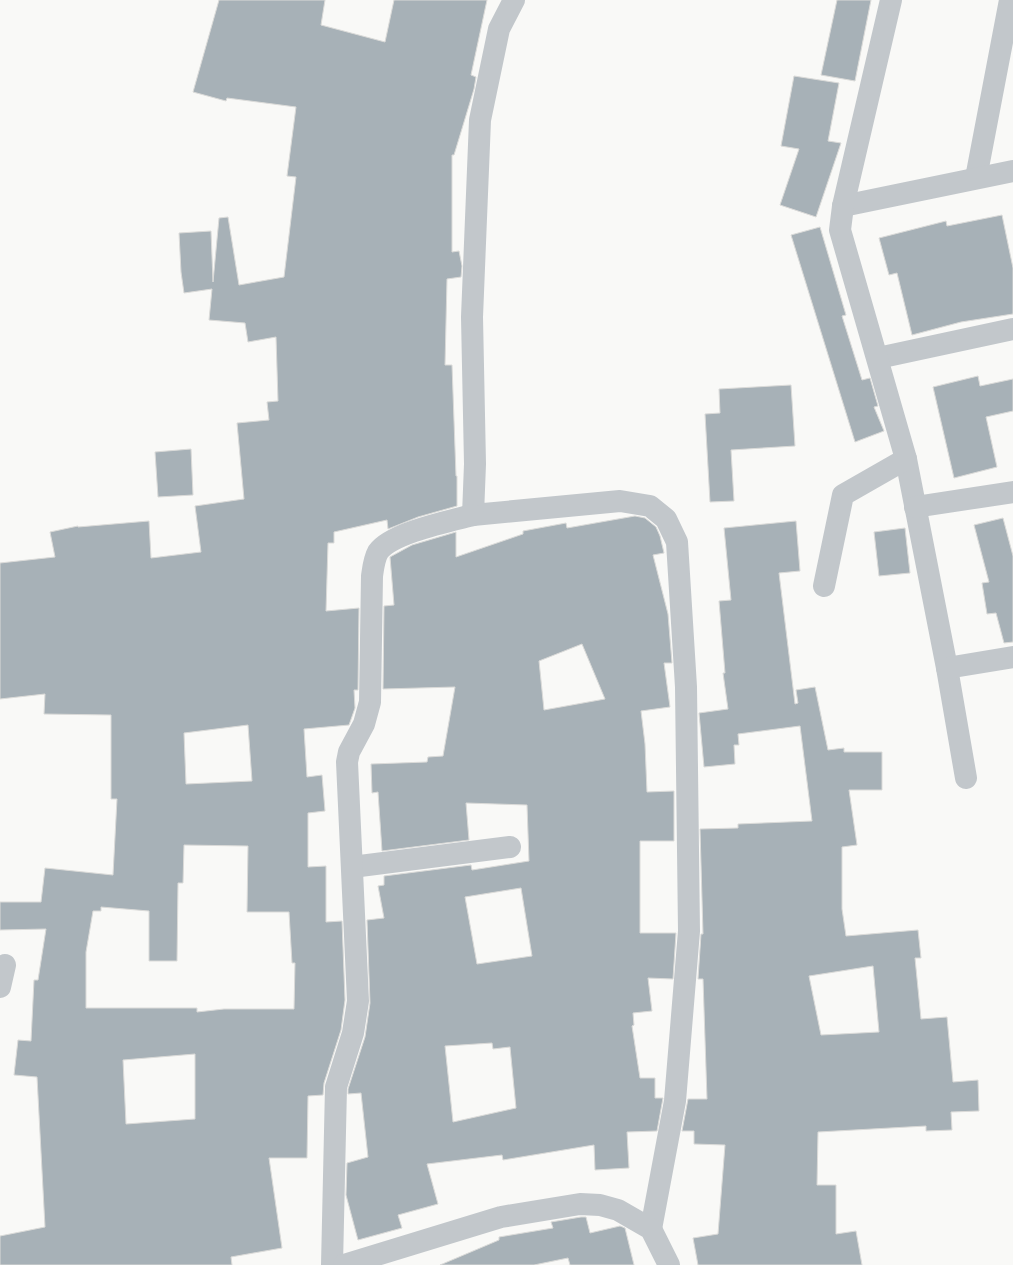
<svg xmlns="http://www.w3.org/2000/svg" width="1013" height="1265" font-family="Ubuntu,sans-serif">
<rect width="100%" height="100%" fill="#f9f9f7"/>
<g fill="#a7b1b7" stroke="#dbdbd9" fill-rule="evenodd">
<path d="M219 0H325L321 25 385 42 394 0H487L471 75 476 77 474 89 454 155H452V252L459 251 462 266 461 277 447 279 445 365H452L456 476H457V506L418 517 388 529 387 520 334 532V543H328L326 611 359 608 358 690H354L355 708 349 725 304 729 307 777 322 775 325 811 308 813V867L326 866V922L342 921 345 1000 341 1030 324 1083 323 1095 308 1096 307 1158H269L282 1248 231 1257 232 1265H0V1236L45 1227 37 1077 14 1075 18 1040 31 1041 34 980H38L46 929 0 930V902H41L45 868 113 875 117 799H111V715L44 714 45 694 0 699V563L55 557 50 532 78 526V527L149 521 151 558 201 552 195 506 244 499 237 423 269 420 267 402 278 401 276 337 248 342 245 323 209 320 212 289 184 293 181 272 179 233 211 231 213 282 219 218 228 217 239 285 284 277 296 177 287 176 296 107 227 98 226 101 193 92ZM248 725 252 781 186 784 184 733ZM184 845 248 846 247 912H289L292 963H295L294 1009H224L197 1012V1008H86V952L93 911H101V907L149 911V961H177L178 883H183ZM195 1054V1119L126 1124 123 1060Z"/>
<path d="M837 0H871L855 81 821 75Z"/>
<path d="M794 76 839 83 828 141 841 143 816 217 780 205 799 149 781 146Z"/>
<path d="M1002 215 1013 268V314L961 322 912 335 897 273 889 275 879 238 946 221 947 226Z"/>
<path d="M820 227 846 315 842 316 862 380 870 378 878 406 874 407 884 431 855 442 791 235Z"/>
<path d="M978 376 980 386 1013 379V411L986 417 997 467 954 478 933 387Z"/>
<path d="M791 385 795 446 731 450 734 501 710 502 705 414 720 413 719 389Z"/>
<path d="M191 449 193 495 158 497 155 452Z"/>
<path d="M635 516 645 518 656 527 660 536 664 553 653 555 668 614 672 663H664L670 707 641 711 645 744 647 792 674 791V841H640V933H676L673 979 648 978 652 1011 633 1013 634 1025 632 1026 640 1078H655V1098H663L657 1131 627 1132 629 1168 595 1170 594 1145 503 1160 502 1155 427 1164 438 1204 398 1215 402 1228 358 1240 346 1195 347 1163 368 1157 361 1093 348 1094V1089L365 1037 370 1003 367 920 384 918 378 886 384 885V876L471 865 472 870 529 861 527 805 466 803 469 840 382 851 378 792 372 793 371 764 427 762 428 757 443 756 455 687 383 689 384 606 394 605 390 557 412 545 456 532V557L523 534V531L566 523 567 528ZM582 644 605 699 544 710 539 661ZM521 888 532 956 477 964 465 897ZM492 1043 493 1049 510 1047 516 1108 453 1122 445 1046Z"/>
<path d="M1003 518 1013 556V642L1004 643 996 613 987 614 982 583 989 582 974 525Z"/>
<path d="M796 521 800 571 779 573 795 704 798 703 796 690 815 687 828 750 844 748V752H882V790H849L857 845 842 847V909L846 936 918 930 921 958H915L921 1019 947 1017 953 1082 978 1080 979 1111 951 1112 952 1130 926 1131V1126L818 1132 817 1185H836V1234L856 1231 862 1265H698L693 1238 718 1234 725 1145 694 1144V1131H682L688 1099H707L703 979H698L701 934H703L700 829 738 828V824L812 821 800 726 738 734 739 745H734L735 764 704 767 699 713 728 709 723 673H725L719 601 731 600 724 528ZM873 966 879 1032 821 1035 809 976Z"/>
<path d="M905 528 910 573 879 576 874 532Z"/>
<path d="M581 1217H586L590 1233 620 1226 625 1228 634 1265H570L568 1258 534 1265H440L499 1240V1237L553 1228 551 1222Z"/>
</g>
<g fill="none" stroke-linecap="round" stroke-linejoin="round">
<g stroke="#c2c7cb" stroke-width="22">
<path d="M514 0 499 29 480 120 472 317 475 464 473 515 620 501 650 506 666 519 677 542 686 687 689 931 675 1101 651 1229"/>
<path d="M976 178 1010 0"/>
<path d="M843 206 1013 171"/>
<path d="M878 358 1013 329"/>
<path d="M906 459 947 668 966 778"/>
<path d="M915 507 1013 492"/>
<path d="M824 586 843 495 906 459 840 230 843 206 891 0"/>
<path d="M947 668 1013 657"/>
<path d="M352 867 510 847"/>
<path d="M0 987 5 965"/>
<path d="M332 1265 336 1087 353 1033 358 1001 347 762 349 752 364 724 370 702 372 576C373 569 374 559 378 552 391 533 450 521 473 515"/>
<path d="M344 1265 501 1217 580 1204 600 1205 618 1210 651 1229 669 1265"/>
</g>
</g>
</svg>
